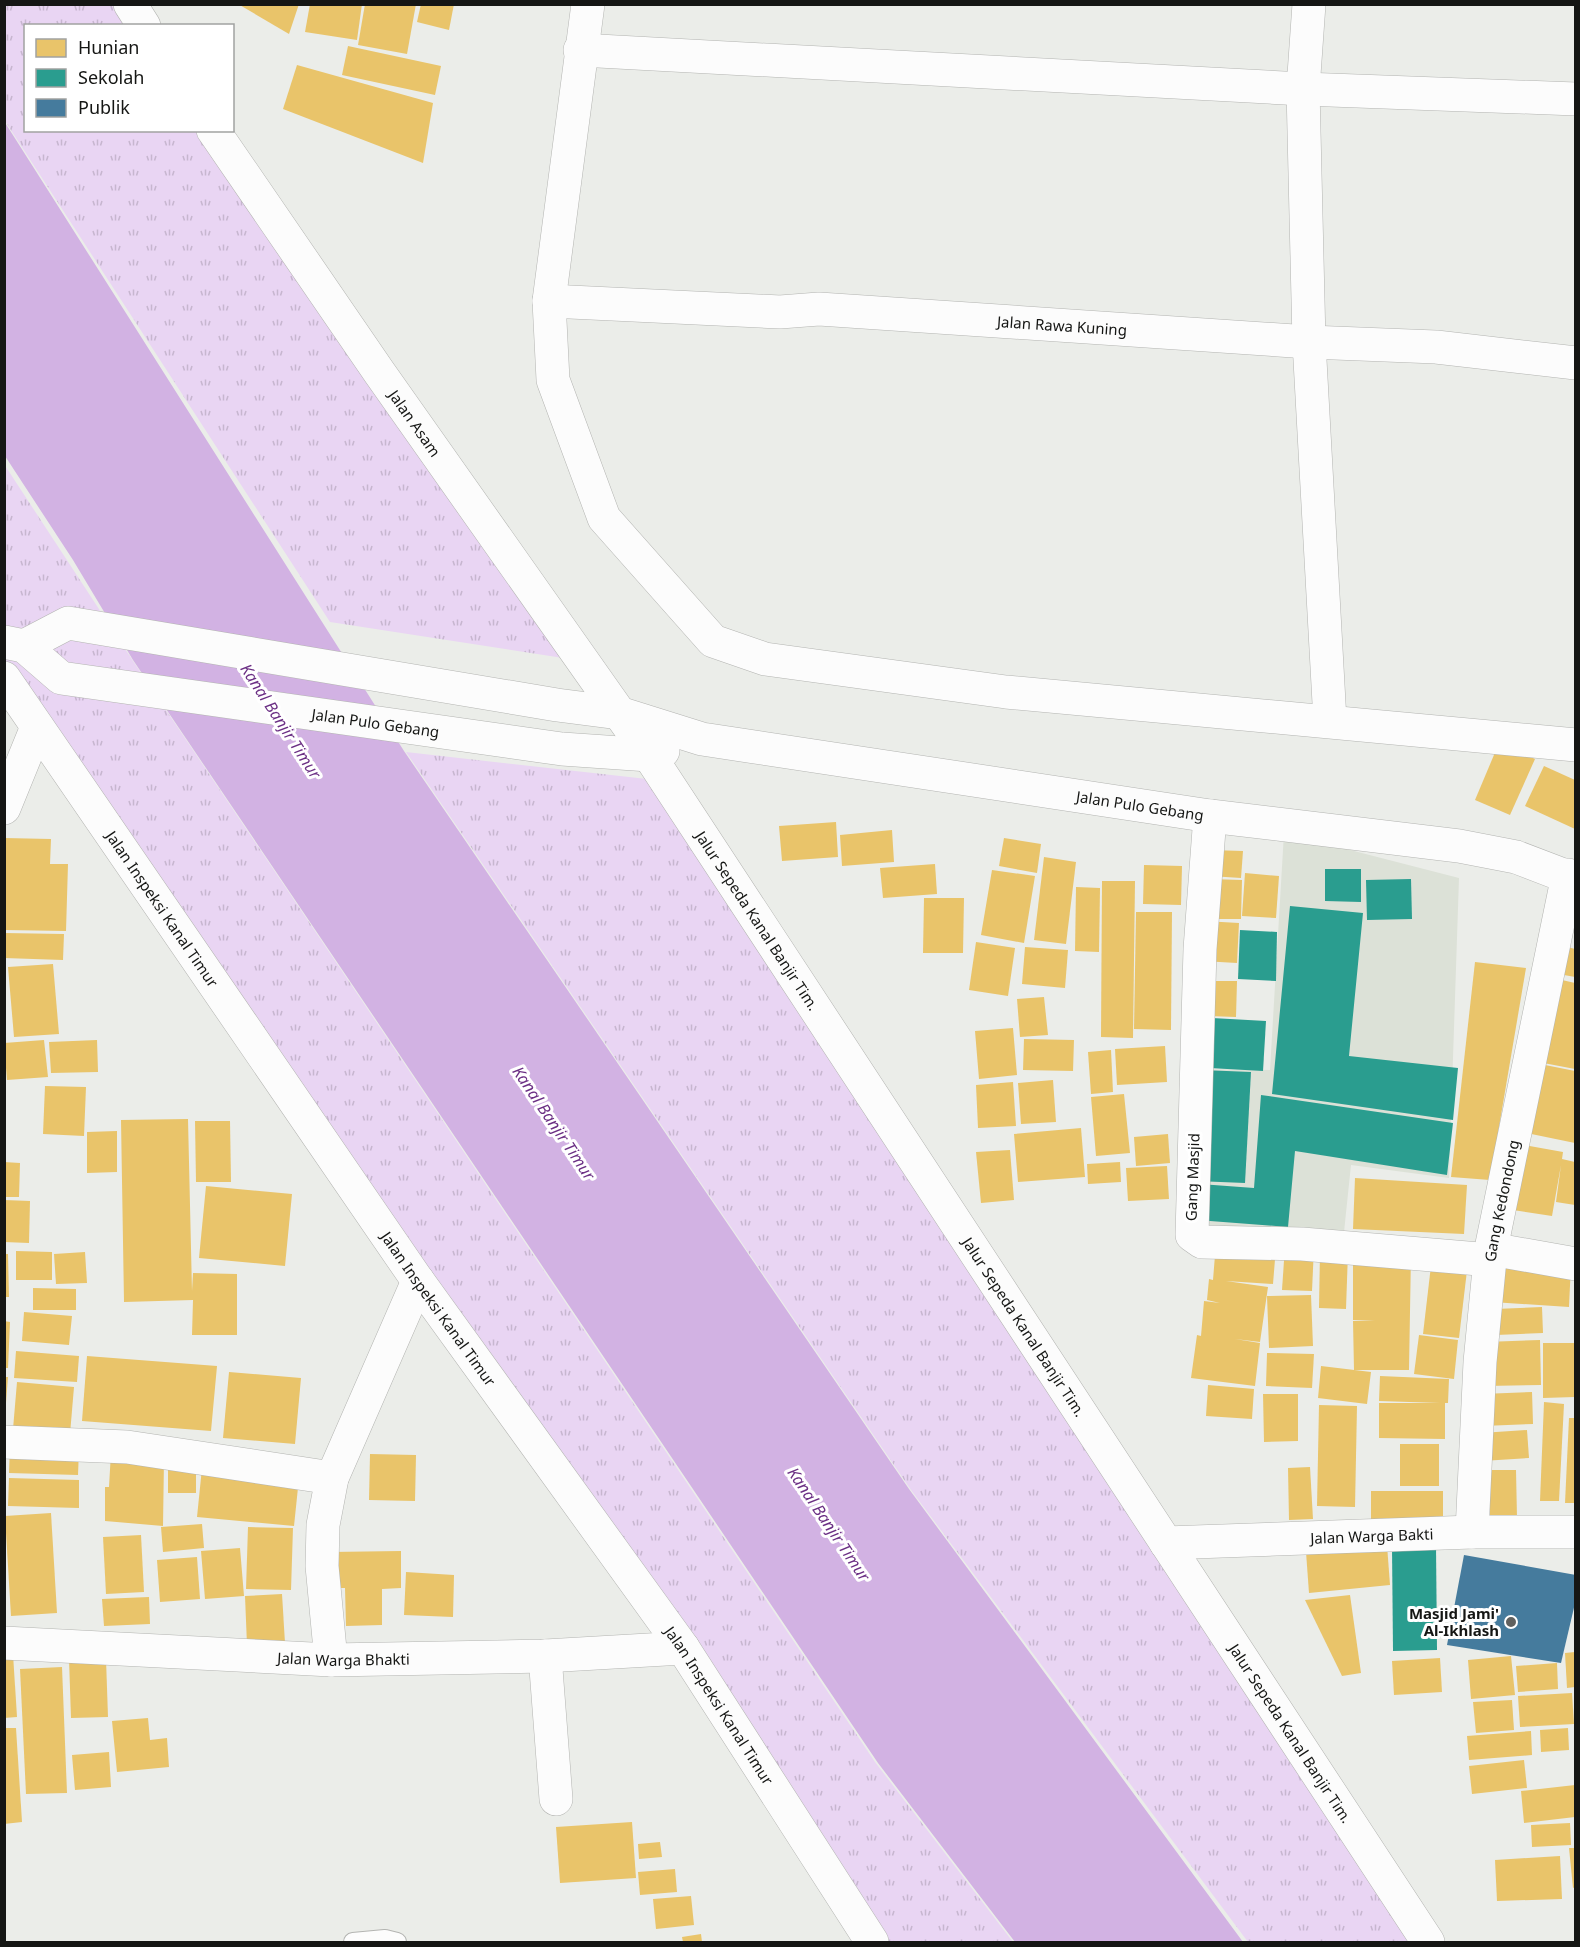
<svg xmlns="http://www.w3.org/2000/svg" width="1580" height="1947" font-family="'Noto Sans',sans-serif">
<defs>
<pattern id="grass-tufts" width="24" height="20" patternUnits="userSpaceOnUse" patternTransform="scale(1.5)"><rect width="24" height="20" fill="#e9d5f3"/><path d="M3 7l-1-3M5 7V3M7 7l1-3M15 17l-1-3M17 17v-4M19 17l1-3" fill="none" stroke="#c7b6cf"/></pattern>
</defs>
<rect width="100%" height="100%" fill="#ebede9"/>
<path fill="#dce1d7" d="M1284 833 1459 878 1449 1178 1351 1165 1344 1232 1193 1224 1198 1069 1270 1070Z"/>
<g fill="url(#grass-tufts)">
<path d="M5 5H130L144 25 26 26V130L213 131 563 658 330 622 5 121Z"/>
<path d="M4 464 133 661 875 1762 1013 1942H871L47 749 5 708Z"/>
<path d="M406 752 647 779 1428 1942H1248L911 1490Z"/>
</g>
<path fill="#d2b2e3" d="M4 121 404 751 909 1489 1243 1942H1015L878 1763 133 660 73 560 5 456Z"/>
<g fill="#e9c46a">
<path d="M238 4H299L289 34Z"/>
<path d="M310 4H362L357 40 305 32Z"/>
<path d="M365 4H416L407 54 358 45Z"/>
<path d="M421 4H454L449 30 417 22Z"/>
<path d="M348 46 441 66 435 95 342 75Z"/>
<path d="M297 65 433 103 423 163 283 109Z"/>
<path d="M1499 743 1535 759 1510 815 1475 800Z"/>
<path d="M1544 766 1575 780V829L1525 806Z"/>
<path d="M836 822 838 857 782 861 779 826Z"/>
<path d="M892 830 894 862 842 866 840 835Z"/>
<path d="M4 838 51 839 50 864H68L66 931 4 930Z"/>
<path d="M1004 838 1041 844 1037 873 999 866Z"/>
<path d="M1211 850 1243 851 1241 878 1210 876Z"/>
<path d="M1044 857 1076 862 1066 944 1034 940Z"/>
<path d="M935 864 937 894 883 898 880 868Z"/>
<path d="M1144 865 1182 866 1181 905 1143 904Z"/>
<path d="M992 870 1035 876 1024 943 981 935Z"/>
<path d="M1245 873 1279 876 1276 918 1242 916Z"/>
<path d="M1210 879 1242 880 1241 919H1209Z"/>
<path d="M1102 881H1135L1133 1038 1101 1037Z"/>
<path d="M1076 887 1100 888 1099 952 1075 951Z"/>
<path d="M924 898H964L963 953H923Z"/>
<path d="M1136 912H1172L1171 1030 1134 1029Z"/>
<path d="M1204 921 1239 923 1237 963 1202 961Z"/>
<path d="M4 933 64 934 63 960 4 958Z"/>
<path d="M976 942 1015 948 1008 996 969 990Z"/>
<path d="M1560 945 1575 949V977L1553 973Z"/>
<path d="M1025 947 1068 950 1065 988 1022 984Z"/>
<path d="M1475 962 1526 968 1490 1180 1451 1177Z"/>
<path d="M53 964 59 1034 14 1037 8 967Z"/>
<path d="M1549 977 1575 983V1069L1533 1061Z"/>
<path d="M1208 981H1237L1236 1017 1208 1016Z"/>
<path d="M1044 997 1048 1035 1020 1037 1017 999Z"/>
<path d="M1013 1028 1017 1075 979 1079 975 1031Z"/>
<path d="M1024 1039 1074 1040 1073 1071 1023 1070Z"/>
<path d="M44 1040 48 1077 7 1080 4 1043Z"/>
<path d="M97 1040 98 1072 51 1073 49 1042Z"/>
<path d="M1165 1046 1167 1082 1117 1085 1115 1049Z"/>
<path d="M1111 1050 1113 1092 1091 1094 1088 1052Z"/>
<path d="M1530 1062 1575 1071V1143L1517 1131Z"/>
<path d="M1053 1080 1056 1122 1021 1124 1018 1083Z"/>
<path d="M1013 1082 1016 1126 978 1128 976 1085Z"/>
<path d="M45 1086 86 1087 84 1136 43 1134Z"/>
<path d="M1124 1094 1130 1153 1096 1156 1091 1097Z"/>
<path d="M188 1119 192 1291 193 1273 237 1274V1335H192L193 1300 124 1302 121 1120Z"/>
<path d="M195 1121H230L231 1182H196Z"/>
<path d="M1081 1128 1085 1177 1018 1182 1014 1134Z"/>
<path d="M117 1131V1172L87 1173V1132Z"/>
<path d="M1168 1134 1170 1163 1136 1166 1134 1137Z"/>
<path d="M1524 1145 1563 1152 1562 1159 1575 1162V1205L1556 1202 1561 1165 1552 1216 1513 1210Z"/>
<path d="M1010 1150 1014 1200 981 1203 976 1152Z"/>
<path d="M4 1162 20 1163 19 1197H4Z"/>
<path d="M1120 1162 1121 1182 1088 1184 1087 1164Z"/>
<path d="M1167 1166 1169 1199 1128 1201 1126 1168Z"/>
<path d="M1355 1178 1467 1185 1464 1234 1353 1229Z"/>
<path d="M206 1186 292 1194 285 1266 199 1258Z"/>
<path d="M4 1200 30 1201 29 1243 4 1242Z"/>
<path d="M1216 1243 1276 1247 1273 1284 1226 1281 1268 1287 1260 1342 1235 1339 1260 1343 1255 1386 1191 1378 1197 1335 1201 1336 1204 1301 1220 1303 1207 1300 1209 1279 1213 1280Z"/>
<path d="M1285 1246 1314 1247 1312 1291 1282 1290Z"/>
<path d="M16 1251 52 1252V1280H16Z"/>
<path d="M85 1252 87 1283 56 1284 54 1254Z"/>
<path d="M1320 1252H1348L1346 1309 1319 1308Z"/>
<path d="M1353 1252 1411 1254 1409 1370H1354L1353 1321 1375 1320H1353Z"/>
<path d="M4 1254H8L9 1297H4Z"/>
<path d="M1432 1257 1468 1262 1459 1338 1423 1334Z"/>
<path d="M1494 1259 1571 1264 1569 1307 1492 1302Z"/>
<path d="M33 1288 76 1289V1310H33Z"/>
<path d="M1311 1295 1313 1346 1269 1348 1267 1296Z"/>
<path d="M1542 1307 1543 1333 1496 1335 1495 1309Z"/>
<path d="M24 1312 72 1316 69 1345 22 1341Z"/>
<path d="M4 1321 10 1322 8 1368H4Z"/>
<path d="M1419 1335 1458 1340 1454 1379 1414 1374Z"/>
<path d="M1540 1340 1541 1385 1486 1386 1485 1342Z"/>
<path d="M1543 1343H1575V1397L1543 1398Z"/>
<path d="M16 1351 79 1356 77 1382 14 1378Z"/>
<path d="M1267 1353 1314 1354 1312 1388 1266 1386Z"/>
<path d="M87 1356 217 1366 211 1431 82 1421Z"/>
<path d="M1321 1366 1371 1372 1367 1404 1318 1398Z"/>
<path d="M229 1372 301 1378 295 1444 223 1438Z"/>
<path d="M1380 1376 1449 1379 1448 1403H1445V1439L1379 1438V1403H1440L1379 1401Z"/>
<path d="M4 1377H8L6 1403H4Z"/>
<path d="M17 1382 74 1387 70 1434 13 1429Z"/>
<path d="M1208 1385 1254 1389 1252 1419 1206 1416Z"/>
<path d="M1532 1392 1533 1424 1483 1426 1482 1394Z"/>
<path d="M1263 1394H1298V1441L1264 1442Z"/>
<path d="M1544 1402 1564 1404 1559 1501H1540Z"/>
<path d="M1319 1405 1357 1406 1355 1507 1317 1506Z"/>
<path d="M1569 1418H1575V1503H1565Z"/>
<path d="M1527 1430 1529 1458 1482 1461 1481 1433Z"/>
<rect x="1400" y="1444" width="39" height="42"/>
<path d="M10 1446 79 1449 78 1475 9 1473Z"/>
<path d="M111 1452 164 1459 163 1526 105 1521V1487H109Z"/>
<path d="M370 1454 416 1455 415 1501 369 1500Z"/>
<path d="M196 1462V1493H168V1463Z"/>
<path d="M1310 1467 1313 1519 1289 1520 1288 1468Z"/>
<path d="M202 1468 299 1478 294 1526 197 1517Z"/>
<path d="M1490 1470H1516L1517 1518 1490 1519Z"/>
<path d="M9 1478 79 1480V1508L8 1506Z"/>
<rect x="1371" y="1491" width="72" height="32"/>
<path d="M51 1513 57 1613 11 1616 5 1516Z"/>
<path d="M202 1524 204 1548 163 1552 161 1527Z"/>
<path d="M248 1527 293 1528 291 1590 246 1589Z"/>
<path d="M141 1535 144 1592 106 1594 103 1537Z"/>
<path d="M1387 1545 1390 1585 1309 1593 1306 1552Z"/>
<path d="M240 1548 244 1596 205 1599 201 1551Z"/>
<path d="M401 1551V1588L382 1589V1625L346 1626 345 1588H330V1552Z"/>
<path d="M197 1557 200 1599 160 1602 157 1560Z"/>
<path d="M406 1572 454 1575 453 1617 404 1615Z"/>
<path d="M282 1594 285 1643 247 1645 245 1596Z"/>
<path d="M1350 1595 1361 1673 1342 1676 1305 1600Z"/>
<path d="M149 1597 150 1624 104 1626 102 1599Z"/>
<path d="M1575 1652V1687L1567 1688 1565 1653Z"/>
<path d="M4 1654H13L17 1717 4 1718Z"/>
<path d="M1511 1656 1515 1695 1471 1699 1468 1660Z"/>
<path d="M1440 1658 1442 1692 1394 1695 1392 1661Z"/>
<path d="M69 1659H106L108 1717 71 1718Z"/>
<path d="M1557 1663 1558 1689 1518 1692 1516 1666Z"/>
<path d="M62 1667 67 1793 26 1794 20 1669Z"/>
<path d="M1572 1693 1574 1724 1520 1727 1518 1696Z"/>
<path d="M1512 1700 1514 1730 1476 1733 1473 1702Z"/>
<path d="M148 1718 150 1740 167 1738 169 1767 117 1772 112 1721Z"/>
<path d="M4 1728H16L22 1822 4 1824Z"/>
<path d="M1568 1728 1569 1750 1541 1752 1540 1730Z"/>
<path d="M1531 1731 1532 1755 1469 1760 1467 1736Z"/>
<path d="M109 1752 111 1787 75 1790 72 1755Z"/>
<path d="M1524 1760 1527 1788 1472 1794 1469 1766Z"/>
<path d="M1575 1785V1817L1524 1823 1521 1791Z"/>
<path d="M632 1822 636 1878 560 1883 556 1827Z"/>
<path d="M1570 1823 1571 1845 1532 1847 1531 1825Z"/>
<path d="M660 1842 662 1857 639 1859 638 1844Z"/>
<path d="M1569 1848H1575V1887L1573 1888Z"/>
<path d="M1560 1856 1562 1899 1497 1901 1495 1860Z"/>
<path d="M675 1869 677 1892 640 1895 638 1872Z"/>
<path d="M691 1896 694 1925 656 1929 653 1899Z"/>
<path d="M701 1934 702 1942H683L682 1937Z"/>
</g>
<g fill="#2a9d8f">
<path d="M1325 869H1361V902L1325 901Z"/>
<path d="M1411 879 1412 919 1367 920 1366 880Z"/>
<path d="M1290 906 1363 913 1349 1056 1458 1068 1453 1120 1272 1094Z"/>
<path d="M1240 930 1277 932 1276 981 1238 979Z"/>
<path d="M1212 1018 1266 1021 1263 1071 1209 1068Z"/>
<path d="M1202 1070 1251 1072 1245 1183 1196 1181Z"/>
<path d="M1261 1095 1453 1123 1447 1175 1295 1151 1288 1227 1197 1220 1200 1184 1254 1188Z"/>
<path d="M1436 1546 1437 1650 1393 1651 1392 1547Z"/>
</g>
<path fill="#457b9d" d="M1464 1555 1576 1575V1599L1561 1663 1447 1645Z"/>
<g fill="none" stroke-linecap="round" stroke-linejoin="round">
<g stroke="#b3b4b1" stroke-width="20">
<path id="service" d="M353 1942 385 1939 397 1942"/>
</g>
<g stroke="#b3b4b1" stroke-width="34">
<g id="minor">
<path d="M588 4 549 301 553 380 604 518 713 641 765 659 1006 692 1576 745"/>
<path d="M1309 4 1303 89 1309 342 1330 721"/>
<path d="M580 50 1303 89 1576 99"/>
<path id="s1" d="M549 301 780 312 819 309 1309 342 1436 347 1576 363"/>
<path id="s2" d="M649 755 1428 1942"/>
<path d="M4 808 37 727"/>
<path d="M1210 816 1200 949 1192 1235 1202 1242 1302 1244 1491 1260"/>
<path d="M1491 1249 1576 1264"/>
<path d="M4 1442 127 1447 332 1478"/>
<path id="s3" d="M1472 1532 1480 1362 1491 1249 1568 875"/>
<path id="s4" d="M1166 1543 1472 1532H1576"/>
<path id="s5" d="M4 1643 331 1660 545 1656 683 1648"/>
<path d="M545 1656 556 1799"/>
<path d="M331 1660 322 1566 323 1525 332 1478 418 1281"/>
</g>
</g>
<g stroke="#b3b4b1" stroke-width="34">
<g id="tertiary">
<path d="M130 4 144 26"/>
<path id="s6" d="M213 130 379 372 649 755"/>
<path id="s7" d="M4 642 24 646 61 678 562 749 649 755 663 751"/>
<path id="s8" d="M24 646 68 623 557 705 619 713 702 739 1210 816 1459 846 1516 857 1576 880"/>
<path id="s9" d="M4 678 418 1281 683 1648 872 1942"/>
</g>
</g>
<use href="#service" stroke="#fcfcfc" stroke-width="18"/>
<use href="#minor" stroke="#fcfcfc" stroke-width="33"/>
<use href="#tertiary" stroke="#fcfcfc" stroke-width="33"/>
</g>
<circle fill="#60615f" stroke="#fff" stroke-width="2" cx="1511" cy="1622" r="6"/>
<g text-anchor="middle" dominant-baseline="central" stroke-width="6" stroke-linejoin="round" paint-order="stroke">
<g font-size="15" fill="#151614" stroke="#fff">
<text stroke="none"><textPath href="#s1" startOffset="514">Jalan Rawa Kuning</textPath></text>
<text stroke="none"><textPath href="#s6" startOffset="356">Jalan Asam</textPath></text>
<text stroke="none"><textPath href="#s7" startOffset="387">Jalan Pulo Gebang</textPath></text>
<text stroke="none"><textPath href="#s8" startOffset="1138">Jalan Pulo Gebang</textPath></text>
<text stroke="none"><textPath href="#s9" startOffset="280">Jalan Inspeksi Kanal Timur</textPath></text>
<text stroke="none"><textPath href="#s2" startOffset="198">Jalur Sepeda Kanal Banjir Tim.</textPath></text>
<text transform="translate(1192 1177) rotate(-88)">Gang Masjid</text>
<text stroke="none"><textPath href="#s3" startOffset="333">Gang Kedondong</textPath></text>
<text stroke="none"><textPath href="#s9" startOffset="766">Jalan Inspeksi Kanal Timur</textPath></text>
<text stroke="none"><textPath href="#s2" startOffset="684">Jalur Sepeda Kanal Banjir Tim.</textPath></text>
<text stroke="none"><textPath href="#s4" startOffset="206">Jalan Warga Bakti</textPath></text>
<text stroke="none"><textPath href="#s5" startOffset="340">Jalan Warga Bhakti</textPath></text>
<text stroke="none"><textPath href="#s9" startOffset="1252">Jalan Inspeksi Kanal Timur</textPath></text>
<text stroke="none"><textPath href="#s2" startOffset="1170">Jalur Sepeda Kanal Banjir Tim.</textPath></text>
</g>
<g font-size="15" font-weight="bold" fill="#151614" stroke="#fff" text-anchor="end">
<text x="1499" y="1613">Masjid Jami'<tspan x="1499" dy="17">Al-Ikhlash</tspan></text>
</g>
<g font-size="16" font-style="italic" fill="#6b2f84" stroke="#fff">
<text transform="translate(281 721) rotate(57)">Kanal Banjir Timur</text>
<text transform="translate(554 1123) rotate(56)">Kanal Banjir Timur</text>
<text transform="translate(829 1524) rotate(56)">Kanal Banjir Timur</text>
</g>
</g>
<rect width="1580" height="1947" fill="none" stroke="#151614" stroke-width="12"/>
<rect x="24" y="24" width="210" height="108" fill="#ffffff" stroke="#a1a2a1" stroke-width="1.5"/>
<rect x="36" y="39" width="30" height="18" fill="#e9c46a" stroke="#a1a2a1" stroke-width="1.5"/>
<text x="78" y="54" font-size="18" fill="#151614">Hunian</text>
<rect x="36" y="69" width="30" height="18" fill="#2a9d8f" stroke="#a1a2a1" stroke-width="1.5"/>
<text x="78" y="84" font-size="18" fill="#151614">Sekolah</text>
<rect x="36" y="99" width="30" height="18" fill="#457b9d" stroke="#a1a2a1" stroke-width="1.5"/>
<text x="78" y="114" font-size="18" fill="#151614">Publik</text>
</svg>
